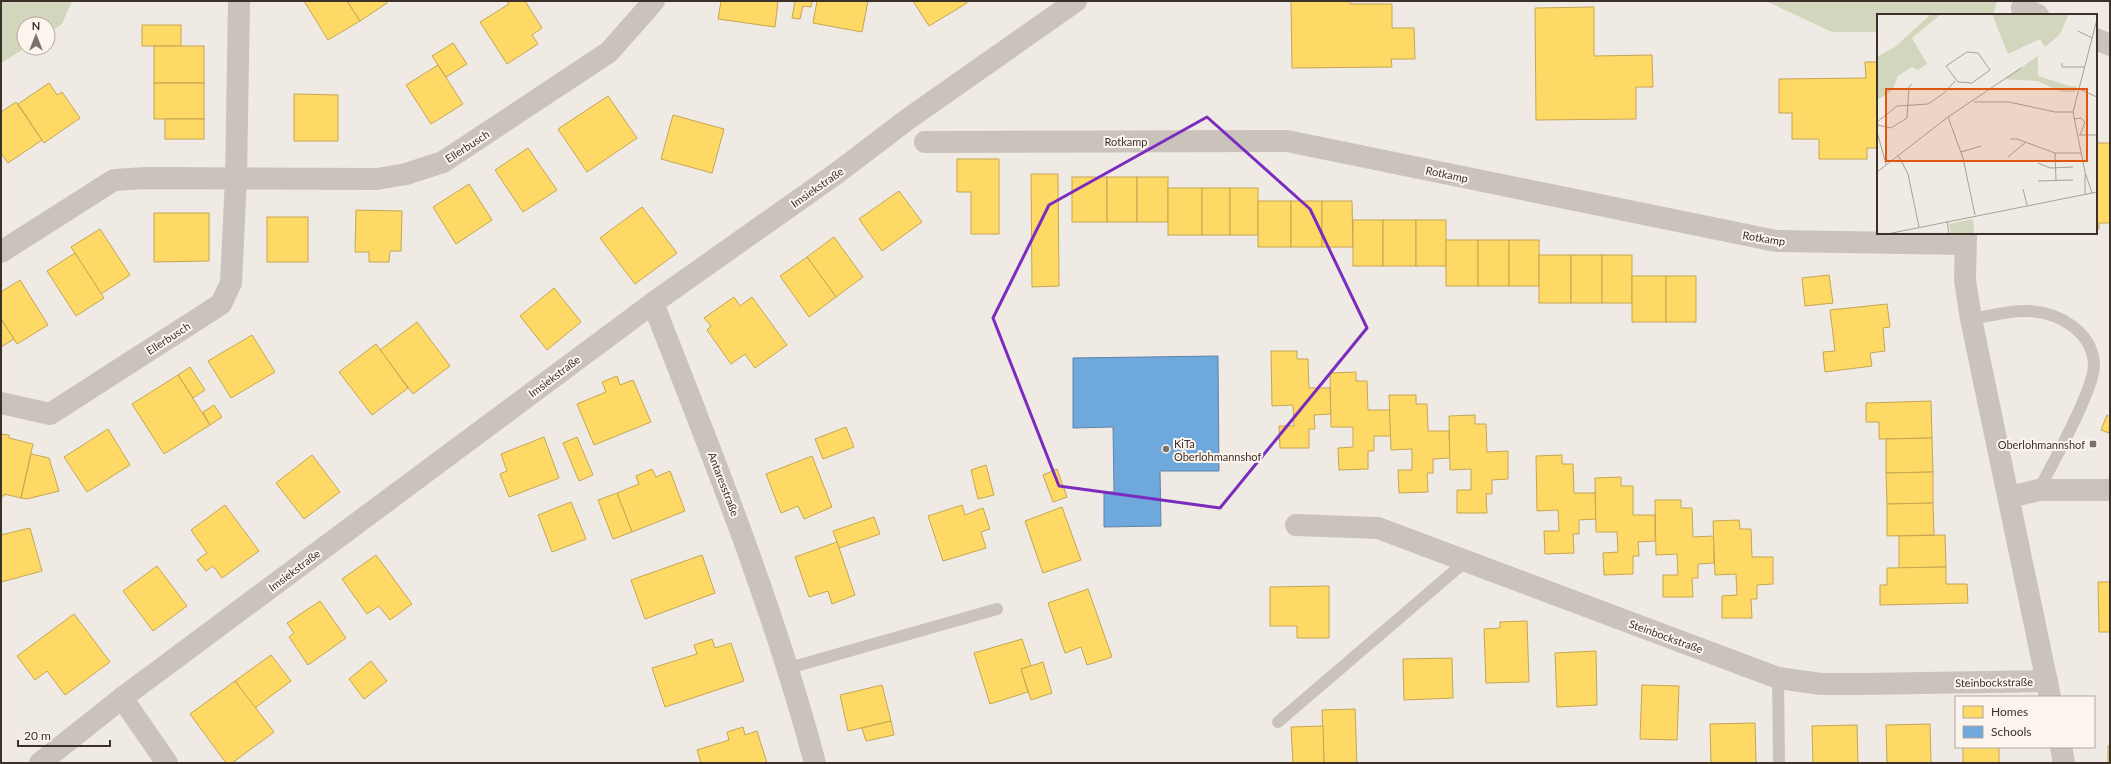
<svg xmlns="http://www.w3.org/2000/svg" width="2111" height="764" font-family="Lato,sans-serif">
<rect width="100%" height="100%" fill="#f0eae4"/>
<g fill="#d1d6bd">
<path d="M1 1H72L62 24 48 33V24H24L25 48 1 63Z"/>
<path d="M1766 1H1997L1993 15H1878V32H1832Z"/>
</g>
<g fill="#ffd966" stroke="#c4a654">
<path d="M304 1H347L360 21 328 40Z"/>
<path d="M347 1H386L387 3 360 21Z"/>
<path d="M507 1H525L542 28 532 35 538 44 507 64 480 22 509 4Z"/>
<path d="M721 1H778L775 27 718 19Z"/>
<path d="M795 1H812L811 7 803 6 800 19 792 18Z"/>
<path d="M817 1H868L862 32 813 23Z"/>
<path d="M913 1H966L967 3 929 26Z"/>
<path d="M1291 1H1350V4H1392V28H1414L1415 59H1391L1392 67 1292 68Z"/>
<path d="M1594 7V56L1652 55 1653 87H1636V119L1536 120 1535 8Z"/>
<rect x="142" y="25" width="39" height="21"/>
<path d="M453 43 467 64 446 77 432 56Z"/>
<rect x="154" y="46" width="50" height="37"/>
<path d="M1865 62H1878V148H1867V159H1819V139H1792V113H1779V79L1866 78Z"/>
<path d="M438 65 463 104 431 124 406 85Z"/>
<path d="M49 83 57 95 62 92 80 118 44 143 18 104Z"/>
<rect x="154" y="83" width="50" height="36"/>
<path d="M294 94 338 95V141H294Z"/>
<path d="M608 96 637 138 587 172 558 129Z"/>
<path d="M16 102 42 140 8 163 1 153V112Z"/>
<path d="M673 115 724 129 712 173 661 159Z"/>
<rect x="165" y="119" width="39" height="20"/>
<path d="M2096 143H2110V223H2099V229H2096Z"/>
<path d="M528 148 557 190 523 212 495 170Z"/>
<path d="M957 159H999V234H971V192H957Z"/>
<path d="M1031 174H1058L1059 286 1032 287Z"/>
<rect x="1072" y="177" width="35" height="45"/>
<rect x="1107" y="177" width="30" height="45"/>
<rect x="1137" y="177" width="31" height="45"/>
<path d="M469 184 492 220 456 244 433 207Z"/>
<rect x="1168" y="188" width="34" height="47"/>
<rect x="1202" y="188" width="28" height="47"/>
<rect x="1230" y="188" width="28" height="47"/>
<path d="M899 191 922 222 882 251 859 219Z"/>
<rect x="1258" y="201" width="33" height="46"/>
<rect x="1291" y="201" width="31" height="46"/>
<path d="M1322 201H1352L1353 247H1322Z"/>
<path d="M642 207 677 253 635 284 600 238Z"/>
<path d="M356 210 402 211 401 251H390L389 262H369V252H355Z"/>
<path d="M154 213H209V261L154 262Z"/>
<rect x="267" y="217" width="41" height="45"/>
<rect x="1353" y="220" width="30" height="46"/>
<rect x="1383" y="220" width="33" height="46"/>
<rect x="1416" y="220" width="30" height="46"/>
<path d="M100 229 130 275 101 294 71 247Z"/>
<path d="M834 237 863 277 836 297 807 257Z"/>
<rect x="1446" y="240" width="32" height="46"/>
<rect x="1478" y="240" width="31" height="46"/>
<rect x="1509" y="240" width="30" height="46"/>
<path d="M75 253 104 298 76 316 47 271Z"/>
<rect x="1539" y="255" width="32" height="48"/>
<rect x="1571" y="255" width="31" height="48"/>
<rect x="1602" y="255" width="30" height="48"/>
<path d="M807 257 836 297 809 317 780 276Z"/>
<path d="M1829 275 1833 303 1805 306 1802 278Z"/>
<rect x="1632" y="276" width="34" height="46"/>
<rect x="1666" y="276" width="30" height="46"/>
<path d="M20 280 48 325 17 344 1 319V292Z"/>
<path d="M554 288 581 322 547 350 520 316Z"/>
<path d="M734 297 740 306 752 297 787 345 755 368 745 354 731 364 707 330 711 326 704 318Z"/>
<path d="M1887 304 1890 327 1883 328 1885 351 1870 353 1872 366 1825 372 1823 352 1835 351 1830 310Z"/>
<path d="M1 319 14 339 1 347Z"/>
<path d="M417 322 450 366 413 394 380 350Z"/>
<path d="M252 335 275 372 231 398 208 361Z"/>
<path d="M376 344 408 388 372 415 339 372Z"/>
<path d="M1271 351H1297V359H1308L1309 388H1330L1331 414 1314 415 1315 429H1309V448H1280L1279 426H1294L1293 405 1272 406Z"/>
<path d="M190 367 205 390 193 398 178 375Z"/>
<path d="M1356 372V381H1367L1368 410H1390L1391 436H1374V451H1368V469L1339 470 1338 448 1353 447V427H1331L1330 373Z"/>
<path d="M178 375 210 425 164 454 132 404Z"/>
<path d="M617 376 620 385 633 380 651 422 594 445 577 404 606 392 602 382Z"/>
<path d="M1389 395H1416V404H1427L1428 431H1449L1450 458 1433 459V473H1427L1428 492 1399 493 1398 470H1412V449L1391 450Z"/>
<path d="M1931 401 1932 438 1879 439V422H1866V403Z"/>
<path d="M214 405 222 417 210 425 203 412Z"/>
<path d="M1475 415V424H1486L1487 452 1508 451V479L1492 480V494H1486L1487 513H1457V490H1471V469L1450 470 1449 416Z"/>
<path d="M2107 415 2110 417 2109 433 2101 430Z"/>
<path d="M846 427 854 447 823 459 815 439Z"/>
<path d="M108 429 130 465 87 492 64 457Z"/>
<path d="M1 434 9 435V438L33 444 21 498 4 494V496H1Z"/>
<path d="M544 437 559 478 509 497 500 474 507 471 501 454Z"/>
<path d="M577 437 593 475 579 481 563 443Z"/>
<path d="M1932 438 1933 472 1886 473V439Z"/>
<path d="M31 454 49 458 59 491 27 499 21 498Z"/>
<path d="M312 455 340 492 304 519 276 483Z"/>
<path d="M1562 455V464H1573L1574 493H1595L1596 519 1579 520V534H1573L1574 553 1545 554 1544 531H1559L1558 510 1537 511 1536 456Z"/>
<path d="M812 456 832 507 804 519 798 506 781 513 766 474Z"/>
<path d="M986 465 994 495 978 499 971 470Z"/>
<path d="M652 469 656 477 670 471 685 511 632 532 617 493 639 484 636 476Z"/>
<path d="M1057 469 1067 497 1053 502 1043 475Z"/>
<path d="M1933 472V503L1887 504 1886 473Z"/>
<path d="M1621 477V486H1633V515H1655V541L1638 542 1639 556H1633V574L1604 575 1603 553 1618 552 1617 532H1596L1595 478Z"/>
<path d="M617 493 632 532 613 539 598 500Z"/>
<path d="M1655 500H1681V508H1692L1693 537 1714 536V563L1698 564V578H1692L1693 597H1663V575H1678L1677 554 1656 555Z"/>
<path d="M571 502 586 539 552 552 538 515Z"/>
<path d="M1933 503 1934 535 1887 536V504Z"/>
<path d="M225 505 259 551 222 578 213 566 206 571 197 560 207 553 191 530Z"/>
<path d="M962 505 965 515 983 508 990 529 981 532 986 548 943 561 928 516Z"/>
<path d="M1062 507 1081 560 1043 573 1025 521Z"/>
<path d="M874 517 880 534 839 548 833 531Z"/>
<path d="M1739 520 1740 529H1751L1752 557H1773V584L1757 585V599H1751L1752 618H1722V596L1737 595 1736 574 1715 575 1713 521Z"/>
<path d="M30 528 42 571 1 582V535Z"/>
<path d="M1945 535 1946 567 1899 568V536Z"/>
<path d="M837 542 855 595 832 604 828 591 809 597 795 557Z"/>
<path d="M376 555 412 604 390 620 379 606 367 614 342 579Z"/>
<path d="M702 555 715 593 645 619 631 580Z"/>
<path d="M157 566 187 606 153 631 123 591Z"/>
<path d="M1946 567V584H1967L1968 603 1880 605V585H1887V568Z"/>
<path d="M2098 582H2110V632H2099Z"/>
<path d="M1329 586V638H1297V626H1270V587Z"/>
<path d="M1088 589 1112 657 1087 665 1081 647 1065 653 1048 603Z"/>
<path d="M320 601 346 638 308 665 289 637 294 633 287 623Z"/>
<path d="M74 614 110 662 65 695 47 671 35 680 17 656Z"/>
<path d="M1527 621 1529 682 1486 683 1484 629 1500 628V622Z"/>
<path d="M712 639 715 648 731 643 744 681 665 707 652 668 697 654 694 645Z"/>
<path d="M1022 639 1031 666 1021 669 1028 692 990 704 974 653Z"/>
<path d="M1596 651 1597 705 1557 707 1555 653Z"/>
<path d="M271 655 291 681 255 708 235 681Z"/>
<path d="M1452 658 1453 698 1404 700 1403 659Z"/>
<path d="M371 661 387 681 364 699 349 679Z"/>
<path d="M1043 662 1052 693 1031 700 1021 669Z"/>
<path d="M235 681 274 732 232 763H226L190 714Z"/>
<path d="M882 685 891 721 848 731 840 695Z"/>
<path d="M1642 685 1679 686 1677 740 1640 739Z"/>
<path d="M1355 709 1357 763H1324L1322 710Z"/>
<path d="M891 721 894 735 866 741 862 728Z"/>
<path d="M1755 723 1756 763H1711L1710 724Z"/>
<path d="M1930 724 1931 763H1887L1886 725Z"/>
<path d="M1857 725 1858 763H1813L1812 726Z"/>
<path d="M1323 726 1324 763H1293L1291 727Z"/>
<path d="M743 727 745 735 757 731 767 763H701L697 750 729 740 727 732Z"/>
<rect x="2108" y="746" width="2" height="17"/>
<rect x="1963" y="747" width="36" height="16"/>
</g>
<path fill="#6fa8dc" stroke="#6084a7" d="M1218 356 1219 471H1160L1161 526 1104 527V492H1114L1113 427 1073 428V358Z"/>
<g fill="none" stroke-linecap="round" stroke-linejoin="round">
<g stroke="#cac3bc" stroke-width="12">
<path d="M1971 319C1990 316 2009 310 2028 311 2059 312 2093 332 2094 365 2094 390 2052 464 2039 490"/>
<path d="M789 668 997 609"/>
<path d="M1778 678 1779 763"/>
<path d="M1278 722 1466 561"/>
</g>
<g stroke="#cac3bc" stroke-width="22">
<path d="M2022 8 2038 15"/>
<path d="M2096 39 2110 45"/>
<path d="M925 142 1287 141 1776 241 1965 244"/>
<path d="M1966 233 1965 280 1971 319 2050 697"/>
<path d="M1 252 114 180 146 178 377 179 406 174 443 162 609 52 654 1"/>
<path d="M653 303C712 454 773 605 815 763"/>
<path d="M1 403 50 414 221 304 231 283 236 179 239 1"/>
<path d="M2009 497 2039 490H2110"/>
<path d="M1296 525 1378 528 1778 678 1821 684H1861L2047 681"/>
<path d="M122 698 167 763"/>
<path d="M2061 747 2064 763"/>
<path d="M40 763 122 698 653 303 837 173 908 119 1076 1"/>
</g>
</g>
<path fill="none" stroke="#7b2cbf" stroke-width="3" stroke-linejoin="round" d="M1207 117 1310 209 1367 328 1220 508 1059 486 993 318 1049 205Z"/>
<g fill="#7b716b" stroke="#fcf5ed" stroke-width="1.5">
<rect x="2089" y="440" width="8" height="8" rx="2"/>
<circle cx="1166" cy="449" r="4"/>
</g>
<g text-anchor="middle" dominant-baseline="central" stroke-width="4" stroke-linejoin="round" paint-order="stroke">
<g font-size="11" fill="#3c302a" stroke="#fcf5ed">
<text x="1126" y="141">Rotkamp</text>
<text transform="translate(467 146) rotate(-33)">Ellerbusch</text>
<text transform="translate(1447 174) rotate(12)">Rotkamp</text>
<text transform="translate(817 187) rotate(-35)">Imsiekstraße</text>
<text transform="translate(1764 238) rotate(9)">Rotkamp</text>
<text transform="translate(168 338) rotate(-33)">Ellerbusch</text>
<text transform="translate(554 376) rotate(-37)">Imsiekstraße</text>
<text transform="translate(724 484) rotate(69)">Antaresstraße</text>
<text transform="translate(294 570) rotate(-37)">Imsiekstraße</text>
<text transform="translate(1666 636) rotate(20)">Steinbockstraße</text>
<text transform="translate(1994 682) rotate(-1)">Steinbockstraße</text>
</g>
<g font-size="11" fill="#3c302a" stroke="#fcf5ed" text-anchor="start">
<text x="1174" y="443">KiTa<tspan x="1174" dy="13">Oberlohmannshof</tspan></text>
<text x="2085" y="444" text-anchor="end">Oberlohmannshof</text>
</g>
</g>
<g transform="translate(1877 14)">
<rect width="220" height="220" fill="#f0eae4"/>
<path d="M54 0H64L35 24 50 50 41 56 35 53 21 62 15 77 0 86V43L18 33ZM115 0H192L183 20 168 33 163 25 131 40ZM161 42V62L192 72H200L198 78H184L161 67 127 65ZM96 205 97 220H74L72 210Z" fill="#d1d6bd"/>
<path fill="none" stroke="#a8a09a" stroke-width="1" d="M201 17 215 24M90 38 101 39 113 56 95 69 81 68 69 52ZM185 49V53H207M202 75 220 83M97 88H132L178 98H196M71 103 86 144 98 201M197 105 204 104 208 108 203 121M0 108 20 92 51 90 67 79 78 67M0 111 14 114 30 104 32 73 35 70M0 118 9 150M202 121H220M133 125H140L178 139H204M84 138 104 132M178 139 179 166M21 141 31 160 42 213M131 143 149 128M161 149 173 154 196 153M0 158 71 103 144 54M208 160V180M161 167 196 166M146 175 150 191M215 179 208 158 196 98 220 5M70 207 72 220M10 220 220 178"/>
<path fill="#df570e" fill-opacity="0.15" stroke="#df570e" stroke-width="2" d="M9 75H210V147H9Z"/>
<rect width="220" height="220" fill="none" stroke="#3c302a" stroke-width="2"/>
</g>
<rect width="2111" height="764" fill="none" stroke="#3c302a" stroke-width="4"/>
<rect x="1955" y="696" width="140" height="52" fill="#fcf5ed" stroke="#afa69f"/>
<rect x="1963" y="706" width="20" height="12" fill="#ffd966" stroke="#afa69f"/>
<text x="1991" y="716" font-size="12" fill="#3c302a">Homes</text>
<rect x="1963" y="726" width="20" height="12" fill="#6fa8dc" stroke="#afa69f"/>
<text x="1991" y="736" font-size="12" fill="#3c302a">Schools</text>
<g transform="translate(36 36)"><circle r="19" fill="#fcf5ed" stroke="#afa69f"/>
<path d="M0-3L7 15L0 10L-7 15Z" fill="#7b716b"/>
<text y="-6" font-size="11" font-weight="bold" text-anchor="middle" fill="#3c302a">N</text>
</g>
<path d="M18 740v6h92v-6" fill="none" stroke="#3c302a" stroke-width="2"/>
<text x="24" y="740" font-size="12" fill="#3c302a" stroke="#fcf5ed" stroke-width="3" paint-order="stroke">20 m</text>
</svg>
